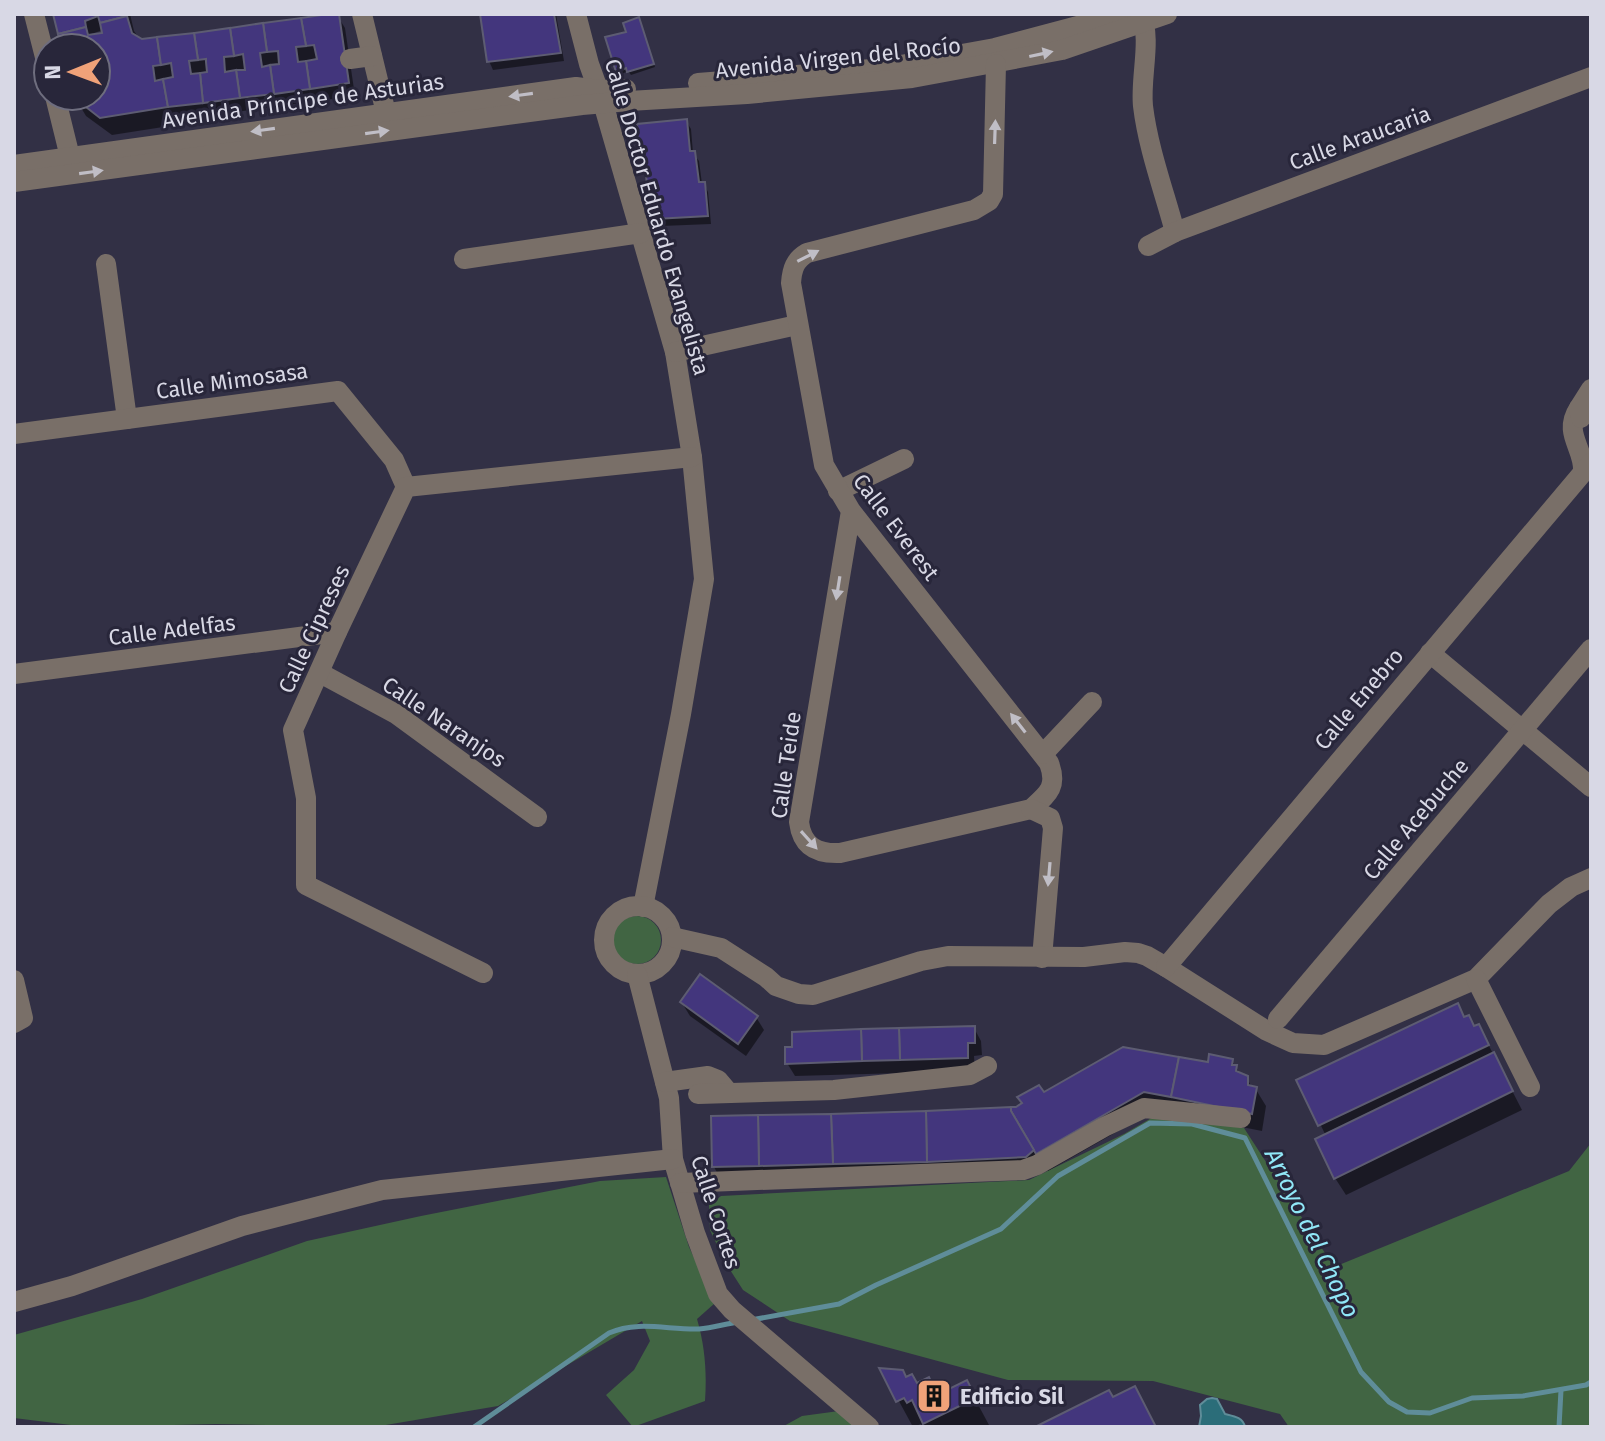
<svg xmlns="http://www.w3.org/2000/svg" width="1605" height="1441" font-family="'Fira Sans',sans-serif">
<rect width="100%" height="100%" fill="#323045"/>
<g fill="#416543">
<circle cx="637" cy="940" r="24"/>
<path d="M1155 1116 1244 1128 1334 1267 1569 1171 1591 1143V1427H1289L1280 1414 1153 1381 1008 1380 790 1321 743 1290 725 1262 710 1230 709 1205 721 1196 1029 1180 1124 1134Z"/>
<path d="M666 1177 689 1247 715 1303 697 1319C705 1346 707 1373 705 1401L633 1427 606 1395 634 1370 650 1341 642 1321 498 1406 374 1427 216 1424 87 1427 14 1418V1335L142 1299 307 1241 421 1216 600 1181Z"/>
<path d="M839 1411 858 1427H782L802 1416Z"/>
</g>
<path fill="#2b6d79" stroke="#5f8d99" stroke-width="2" d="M1212 1398 1217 1399 1225 1414C1233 1416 1243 1417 1245 1427H1199L1201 1416 1200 1405 1207 1399Z"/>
<g fill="#0007" fill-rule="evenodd">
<path d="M55 14H130L134 31 141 41 337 15 345 28 355 96 176 120V125L112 135 86 116 74 96H96V48H63ZM103 30 104 34 92 37 91 34Z"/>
<path d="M482 14H556L564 61 493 70 489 61Z"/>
<path d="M640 23 655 67 631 75 628 71 620 75 608 38 629 33Z"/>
<path d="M686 121 691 129 693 153 699 161 702 184H704L708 192 711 224 662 226 657 218 656 196H654L649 187 648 166H645L641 158Z"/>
<path d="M682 1003 756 1017 764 1030 746 1056 690 1016Z"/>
<path d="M1464 1019 1488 1044 1522 1110 1346 1195 1335 1178 1326 1136 1299 1081Z"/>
<path d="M974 1028 981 1041 982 1055 974 1056 975 1071 795 1076 787 1063Z"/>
<path d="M1232 1061 1241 1075 1247 1078 1252 1088H1255L1266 1106 1262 1131 1155 1110 1048 1171 1045 1167 721 1180 714 1167 1017 1109 1043 1094Z"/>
<path d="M882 1370 906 1380 938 1397 966 1382 989 1425 986 1427H923L921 1424 913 1427Z"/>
</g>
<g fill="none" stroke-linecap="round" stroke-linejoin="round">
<g stroke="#5f8d99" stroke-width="5">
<path d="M751 1320 839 1304 876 1285 1001 1229 1058 1176 1150 1123 1192 1124 1245 1138 1361 1372 1389 1402 1407 1412 1430 1413 1472 1398 1523 1396 1586 1385 1591 1382"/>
<path d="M474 1427 609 1333C638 1320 668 1330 699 1329 712 1328 725 1324 738 1322"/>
<path d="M1559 1427 1561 1390"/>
</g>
</g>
<g fill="#43367d" stroke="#5d5c72" stroke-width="2">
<path d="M53 14H127V16L100 23 98 16 85 21 86 27 58 34Z"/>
<path d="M328 14H339L349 83 310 89 306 61 317 59 314 45 306 46 301 18Z"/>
<path d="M480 14H554L561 53 487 62Z"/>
<path d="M127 16 132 33 142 39 157 37 161 65 153 66 155 81 163 79 168 107 100 118 72 96H96V48H61L58 34 86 27 88 35 102 33 100 23Z"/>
<path d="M639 17 654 64 627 72 626 68 616 72 605 37 626 32 623 23Z"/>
<path d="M301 18 306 46 296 47 298 62 306 61 310 89 274 94 270 65 279 64 278 51 267 52 263 23Z"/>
<path d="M263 23 267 52 260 53 262 67 270 65 274 94 240 98 236 70H245L243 54 234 56 230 28Z"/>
<path d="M230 28 234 56 224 57 225 72 236 70 240 98 203 103 200 73 207 72 206 62V59L198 60 194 33Z"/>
<path d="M194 33 198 60 189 61 191 74 200 73 203 103 168 107 163 79 173 77 171 63 161 65 157 37Z"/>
<path d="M687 119 690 151H695L699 182H705L708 216 655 219 654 188H647L645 158H639L637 124Z"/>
<path d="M700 974 758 1016 738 1044 680 1002Z"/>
<path d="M1458 1003 1464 1017 1469 1015 1474 1026 1479 1024 1489 1045 1318 1126 1296 1080Z"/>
<path d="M975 1026V1043H968V1058L900 1060 899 1028Z"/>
<path d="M899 1028 900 1060 862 1061 861 1029Z"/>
<path d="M861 1029 862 1061 785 1064V1047H792V1032Z"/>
<path d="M1123 1047 1179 1057 1171 1097 1144 1092 1036 1154 1011 1111V1107H1016L1022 1103 1017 1097 1039 1085 1044 1092Z"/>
<path d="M1494 1052 1513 1091 1334 1179 1315 1139Z"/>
<path d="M1209 1054 1233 1059 1232 1065H1237L1236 1071 1248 1076V1085L1257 1087 1252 1114 1171 1097 1179 1057 1208 1062Z"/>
<path d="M1011 1107V1111L1034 1150 1026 1157 927 1162 926 1111Z"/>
<path d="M926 1111 927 1162 833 1164 831 1114Z"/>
<path d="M831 1114 833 1164 759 1166 758 1115Z"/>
<path d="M758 1115 759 1166 712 1167 711 1116Z"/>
<path d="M879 1368 903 1370 906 1377 912 1374 917 1383 929 1377 937 1395 967 1380 976 1398 923 1424 912 1400 907 1403 904 1398 896 1402Z"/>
<path d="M1135 1386 1156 1427H1035L1109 1390 1113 1397Z"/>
</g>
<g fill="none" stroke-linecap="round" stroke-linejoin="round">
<g stroke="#796f68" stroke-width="20">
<path d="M34 14 48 69"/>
<path d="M362 14 386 113"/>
<path d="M576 14 589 64 603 103 675 352 692 457 704 579 681 714 643 907"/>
<path d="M1141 14C1152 40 1140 77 1143 106 1148 148 1164 191 1175 232"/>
<path d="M350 59 372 56"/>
<path d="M698 83 884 68 995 48 1123 14"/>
<path d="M55 96 70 157"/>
<path d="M14 165 576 87 598 90 626 89"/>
<path d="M14 182 582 105 629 101 747 94 912 78 1062 50 1167 14"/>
<path d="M1148 246 1175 232 1591 77"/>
<path d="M464 259 641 233"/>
<path d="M106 264 127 419"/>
<path d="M675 352 797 325"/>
<path d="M1579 408C1562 434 1585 448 1583 472"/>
<path d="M1581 418 1579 408 1591 389"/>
<path d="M14 434 338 391 394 460 406 487"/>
<path d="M838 491 904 459"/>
<path d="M851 511 799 822C802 846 817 854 840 853L1031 809C1048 794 1058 787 1049 763L851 511 824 465 791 283C792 269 795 260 807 253L974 210 989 201 993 194 996 64"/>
<path d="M1430 653 1591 787"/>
<path d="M320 673 396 714 537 817"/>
<path d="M14 674 337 632"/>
<path d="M1043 754 1092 702"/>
<path d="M1031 809 1050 818 1053 828 1042 958"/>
<circle cx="638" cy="940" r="34"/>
<path d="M672 937 721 948 766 977 776 986 799 994 813 995 921 961 948 956 1084 957 1125 952 1138 953 1147 956 1166 967 1267 1031 1293 1043 1324 1045 1476 979 1549 904 1571 887 1591 878"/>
<path d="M1166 967 1591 463"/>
<path d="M483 973 306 885V798L293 730 337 632 406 487 692 457"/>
<path d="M637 974 669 1098 673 1159 695 1233 718 1294 732 1310 869 1427"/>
<path d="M1476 979 1530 1087"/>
<path d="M14 980 23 1018 14 1023"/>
<path d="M1278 1019 1591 649"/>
<path d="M665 1082 708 1076 718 1080 729 1093"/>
<path d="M698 1094 834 1090 970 1075 987 1066"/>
<path d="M680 1183 1023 1170 1037 1165 1104 1127 1144 1108 1241 1118"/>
<path d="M14 1302 72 1286 242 1226 382 1190 673 1159"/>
</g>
</g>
<defs><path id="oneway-solid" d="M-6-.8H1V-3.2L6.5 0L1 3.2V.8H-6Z" transform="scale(2)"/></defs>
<g fill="#c0bec6">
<use href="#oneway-solid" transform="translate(1041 54) rotate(-12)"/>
<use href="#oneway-solid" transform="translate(521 95) rotate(172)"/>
<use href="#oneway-solid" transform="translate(263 130) rotate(172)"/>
<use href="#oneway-solid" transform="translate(377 132) rotate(-8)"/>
<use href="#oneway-solid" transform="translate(995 132) rotate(-88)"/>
<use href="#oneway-solid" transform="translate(91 172) rotate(-8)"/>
<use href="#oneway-solid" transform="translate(808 256) rotate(-27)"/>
<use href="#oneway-solid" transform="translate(838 588) rotate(99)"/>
<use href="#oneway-solid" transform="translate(1018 723) rotate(-128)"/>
<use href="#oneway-solid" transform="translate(809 840) rotate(48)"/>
<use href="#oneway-solid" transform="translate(1049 874) rotate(95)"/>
</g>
<defs>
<g id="building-square" transform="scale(1.8)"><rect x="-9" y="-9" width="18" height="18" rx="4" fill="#f0a279" stroke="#28263a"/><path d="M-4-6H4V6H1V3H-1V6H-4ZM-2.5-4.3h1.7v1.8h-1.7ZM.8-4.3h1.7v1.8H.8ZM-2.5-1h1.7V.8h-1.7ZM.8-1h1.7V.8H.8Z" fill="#111"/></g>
</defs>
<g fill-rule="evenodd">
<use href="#building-square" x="934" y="1396"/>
</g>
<g text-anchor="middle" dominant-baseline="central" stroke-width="6" stroke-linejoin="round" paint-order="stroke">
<g font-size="22" fill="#d8d8e5" stroke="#28263a">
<text transform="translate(838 58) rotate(-6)">Avenida Virgen del Rocío</text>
<text transform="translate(303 101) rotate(-8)">Avenida Príncipe de Asturias</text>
<text transform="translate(1360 138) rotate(-20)">Calle Araucaria</text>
<text transform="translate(657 217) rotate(74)">Calle Doctor Eduardo Evangelista</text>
<text transform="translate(232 381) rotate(-8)">Calle Mimosasa</text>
<text transform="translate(896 527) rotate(53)">Calle Everest</text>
<text transform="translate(314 629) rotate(-65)">Calle Cipreses</text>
<text transform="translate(172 630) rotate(-7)">Calle Adelfas</text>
<text transform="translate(1359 699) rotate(-50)">Calle Enebro</text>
<text transform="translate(444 722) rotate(34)">Calle Naranjos</text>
<text transform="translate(786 765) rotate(-82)">Calle Teide</text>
<text transform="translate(1416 819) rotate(-50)">Calle Acebuche</text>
<text transform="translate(716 1212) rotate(72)">Calle Cortes</text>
</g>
<g font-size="22" font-weight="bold" fill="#d8d8e5" stroke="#28263a" text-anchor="start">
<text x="960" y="1396">Edificio Sil</text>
</g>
<g font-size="24" font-style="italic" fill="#90e7f7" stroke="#28263a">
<text transform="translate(1312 1233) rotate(64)">Arroyo del Chopo</text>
</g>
</g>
<rect width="1605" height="1441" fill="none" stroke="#d8d8e5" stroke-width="32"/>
<g transform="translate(72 72) rotate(269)"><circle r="38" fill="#28263a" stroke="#6e6d7e" stroke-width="2"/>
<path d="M0-6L14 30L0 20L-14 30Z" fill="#f0a279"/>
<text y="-12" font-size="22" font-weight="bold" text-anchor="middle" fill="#d8d8e5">N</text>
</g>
</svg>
